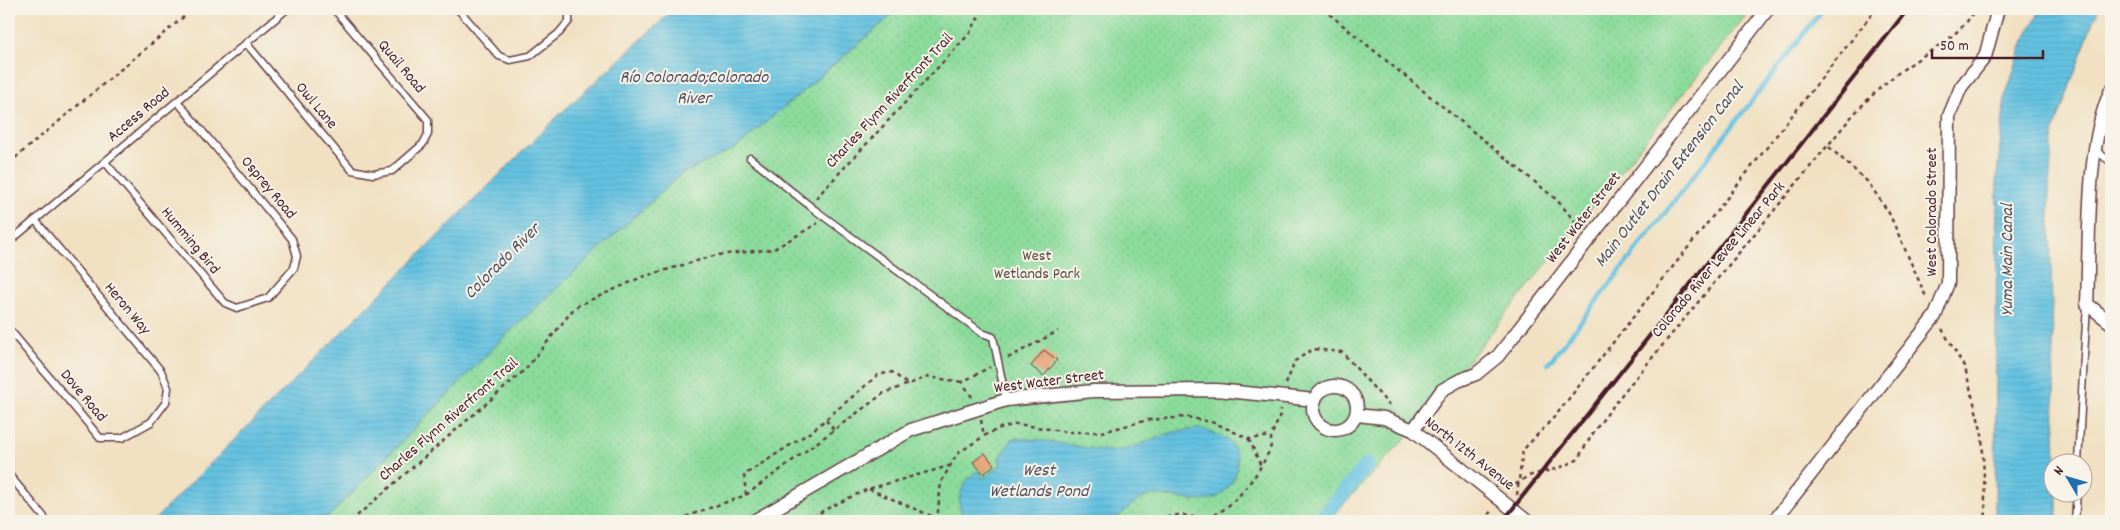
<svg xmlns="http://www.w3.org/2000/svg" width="2120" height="530" font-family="Dekko,sans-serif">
<defs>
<pattern id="park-dots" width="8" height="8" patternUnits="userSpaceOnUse" patternTransform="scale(1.25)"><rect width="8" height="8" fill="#8bdb9b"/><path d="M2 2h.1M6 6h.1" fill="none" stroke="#79bc86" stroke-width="1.8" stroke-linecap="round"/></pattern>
<pattern id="water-rules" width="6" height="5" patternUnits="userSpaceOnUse" patternTransform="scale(1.25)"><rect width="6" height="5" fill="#63c2e1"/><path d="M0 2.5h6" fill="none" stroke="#57a6c1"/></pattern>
</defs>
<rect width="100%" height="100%" fill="#f7f3e8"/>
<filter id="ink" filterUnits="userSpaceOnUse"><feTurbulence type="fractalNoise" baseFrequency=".02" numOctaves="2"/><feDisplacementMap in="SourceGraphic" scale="10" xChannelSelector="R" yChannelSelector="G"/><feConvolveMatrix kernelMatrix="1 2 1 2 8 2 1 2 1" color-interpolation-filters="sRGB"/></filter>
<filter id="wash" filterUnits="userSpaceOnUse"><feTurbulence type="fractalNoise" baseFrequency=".0096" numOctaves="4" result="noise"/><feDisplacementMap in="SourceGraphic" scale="20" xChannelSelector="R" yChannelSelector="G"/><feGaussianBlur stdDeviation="1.12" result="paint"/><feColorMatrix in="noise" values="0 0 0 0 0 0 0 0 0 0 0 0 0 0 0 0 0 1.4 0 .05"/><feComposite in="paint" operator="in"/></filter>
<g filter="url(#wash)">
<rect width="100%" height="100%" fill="#f1e1c2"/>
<path fill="url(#park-dots)" stroke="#6a7d63" d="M893 9H1751L1413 430 1328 521H324L506 335 681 174 736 148 893 14Z"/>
<g fill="url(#water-rules)" stroke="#567086">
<path d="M674 9H893V14L736 148 681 174 506 335 324 521H153L557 117Z"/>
<path d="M2041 9H2099L2093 21 2053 133 2049 187 2056 462H2052V492L2057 493V521H1995L1997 177 2005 97 2024 40Z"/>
<path d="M1198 429C1209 431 1225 435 1232 445 1238 453 1239 469 1234 478 1217 511 1192 499 1163 496 1160 496 1155 494 1152 495 1138 497 1124 512 1114 521H1105L1101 518 1097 521H966C953 504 961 481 978 471L984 478 1001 465 999 459 1013 438 1039 440 1108 451 1128 449 1173 432Z"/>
</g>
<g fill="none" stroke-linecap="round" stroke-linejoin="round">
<path stroke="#63c2e1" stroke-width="4.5" d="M1548 364 1823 9"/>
<path stroke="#63c2e1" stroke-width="15" d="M1319 521 1367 465"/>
</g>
<g id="blocks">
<g fill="#e59f6f">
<path d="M1044 350 1057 360 1044 376 1031 366Z"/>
<path d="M985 453 994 465 984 474 973 462Z"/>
</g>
</g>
</g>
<g filter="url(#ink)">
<use href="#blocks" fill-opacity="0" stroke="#633c42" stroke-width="1"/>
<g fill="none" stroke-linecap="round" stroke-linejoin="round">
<g stroke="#633c42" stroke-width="9">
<g id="service">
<path d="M458 9 499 56 510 60 530 56 559 33 569 21V9"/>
<path d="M246 43 352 170 373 174 392 171 423 144 428 134V120L334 9"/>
<path d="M2095 150 2111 162"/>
<path d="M750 158 815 210 982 333 993 337 1006 400"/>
<path d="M105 162 225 303 237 308 268 298 294 268 297 256 292 239 177 101"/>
<path d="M9 242 287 9"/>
<path d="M9 329 100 438H122L151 422 166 402 168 388 161 371 35 220"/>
<path d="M2078 462 2087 304"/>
<path d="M9 475 44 517V521"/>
<path d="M2075 521 2077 492"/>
</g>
</g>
<g stroke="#633c42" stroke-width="15">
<g id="minor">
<path d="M2111 90C2085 147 2090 240 2087 304L2111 323"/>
<circle cx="1335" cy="408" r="22"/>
<path d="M1357 415 1384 418 1413 430 1527 521"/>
<path d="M1413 430 1442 390 1458 381 1476 374 1498 356 1768 9"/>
<path d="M754 521 911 430 1006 400 1093 391 1217 390 1315 400"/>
<path d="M1774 521 1935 316 1948 283 1949 116 1961 87 1985 57 1998 9"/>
</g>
</g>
<g stroke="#633c42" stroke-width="2.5" stroke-dasharray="4 4" stroke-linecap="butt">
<path d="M1323 9 1557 200 1581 229"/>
<path d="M1829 147 1868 182 1889 213 1927 299"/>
<path d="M9 163 193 9"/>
<path d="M816 198 970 33 983 9"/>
<path d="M1942 329 1965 368 1982 434 1986 521"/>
<path d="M1008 358 1058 331"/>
<path d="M1286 384 1295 361 1313 349 1342 352 1389 405"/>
<path d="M972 397 962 382 990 367"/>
<path d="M826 420 834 430"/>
<path d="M981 420 984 436"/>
<path d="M1249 439 1261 466"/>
<path d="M869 489 936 518"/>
<path d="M1509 489 1528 476 1559 468 1577 460 1595 430 1623 393 1853 115C1870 97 1887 80 1908 66 1933 48 1960 36 1976 9"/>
<path d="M746 495 744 475 812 431 878 375 892 372 907 384"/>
<path d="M1517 495 1523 450 1556 415 1876 9"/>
<path d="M351 521 526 369 575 307 642 277 717 255 774 249 818 223"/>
<path d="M679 521 690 515 746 495 884 393 928 377 962 382"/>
<path d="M806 521 830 507 868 489 949 466"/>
<path d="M937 521 941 482 957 454 984 436 1000 428 1017 424 1068 432H1102L1148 420 1187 417 1215 423 1249 439 1271 436"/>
<path d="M1160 521C1182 508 1190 521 1209 517 1233 510 1261 471 1270 449 1272 445 1270 439 1272 434 1276 424 1279 421 1281 409"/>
<path d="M1483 521 1493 509"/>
</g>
<use href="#service" stroke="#fff" stroke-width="6"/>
<use href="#minor" stroke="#fff" stroke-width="12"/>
<path stroke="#4a1f2b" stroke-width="4" d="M1503 521 1908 9"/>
</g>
</g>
<g text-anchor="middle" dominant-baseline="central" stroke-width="4" stroke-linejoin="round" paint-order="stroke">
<g font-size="16" fill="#4a1f2b" stroke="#f7f3e8">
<text transform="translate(401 67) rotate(50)">Quail Road</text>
<text transform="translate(890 101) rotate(-47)">Charles Flynn Riverfront Trail</text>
<text transform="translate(316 106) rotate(50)">Owl Lane</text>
<text transform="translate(139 115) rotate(-40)">Access Road</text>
<text transform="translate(268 188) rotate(50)">Osprey Road</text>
<text transform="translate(1932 212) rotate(-90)">West Colorado Street</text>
<text transform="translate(1584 218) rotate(-52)">West Water Street</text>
<text transform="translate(190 241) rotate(50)">Humming Bird</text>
<text transform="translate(1719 260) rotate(-50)">Colorado River Levee Linear Park</text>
<text transform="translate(127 309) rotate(50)">Heron Way</text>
<text transform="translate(1049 382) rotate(-7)">West Water Street</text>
<text transform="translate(83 396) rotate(50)">Dove Road</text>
<text transform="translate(449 420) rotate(-41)">Charles Flynn Riverfront Trail</text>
<text transform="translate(1469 454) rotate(38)">North 12th Avenue</text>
</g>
<g font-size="16" fill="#5a4e47" stroke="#f7f3e8">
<text x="1037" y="256">West<tspan x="1037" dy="18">Wetlands Park</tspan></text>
</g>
<g font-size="18" font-style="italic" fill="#525062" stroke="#f7f3e8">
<text x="694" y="78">Río Colorado;Colorado<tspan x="694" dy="21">River</tspan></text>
<text transform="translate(1670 175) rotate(-52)">Main Outlet Drain Extension Canal</text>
<text transform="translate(2008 260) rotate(-90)">Yuma Main Canal</text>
<text transform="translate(503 262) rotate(-45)">Colorado River</text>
<text x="1039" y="471">West<tspan x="1039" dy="21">Wetlands Pond</tspan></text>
</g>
</g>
<rect width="2120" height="530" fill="none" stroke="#f7f3e8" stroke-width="30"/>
<g transform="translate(2068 478) rotate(308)"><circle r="24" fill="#f7f3e8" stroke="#b29e9c"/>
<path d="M0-4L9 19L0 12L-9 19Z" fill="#1f6fb2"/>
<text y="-8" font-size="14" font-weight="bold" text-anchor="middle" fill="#4a1f2b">N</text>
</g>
<path d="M1932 50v8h111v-8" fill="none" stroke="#4a1f2b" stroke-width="2.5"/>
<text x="1940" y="50" font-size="15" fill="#4a1f2b" stroke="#f7f3e8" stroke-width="4" paint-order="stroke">50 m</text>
</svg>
